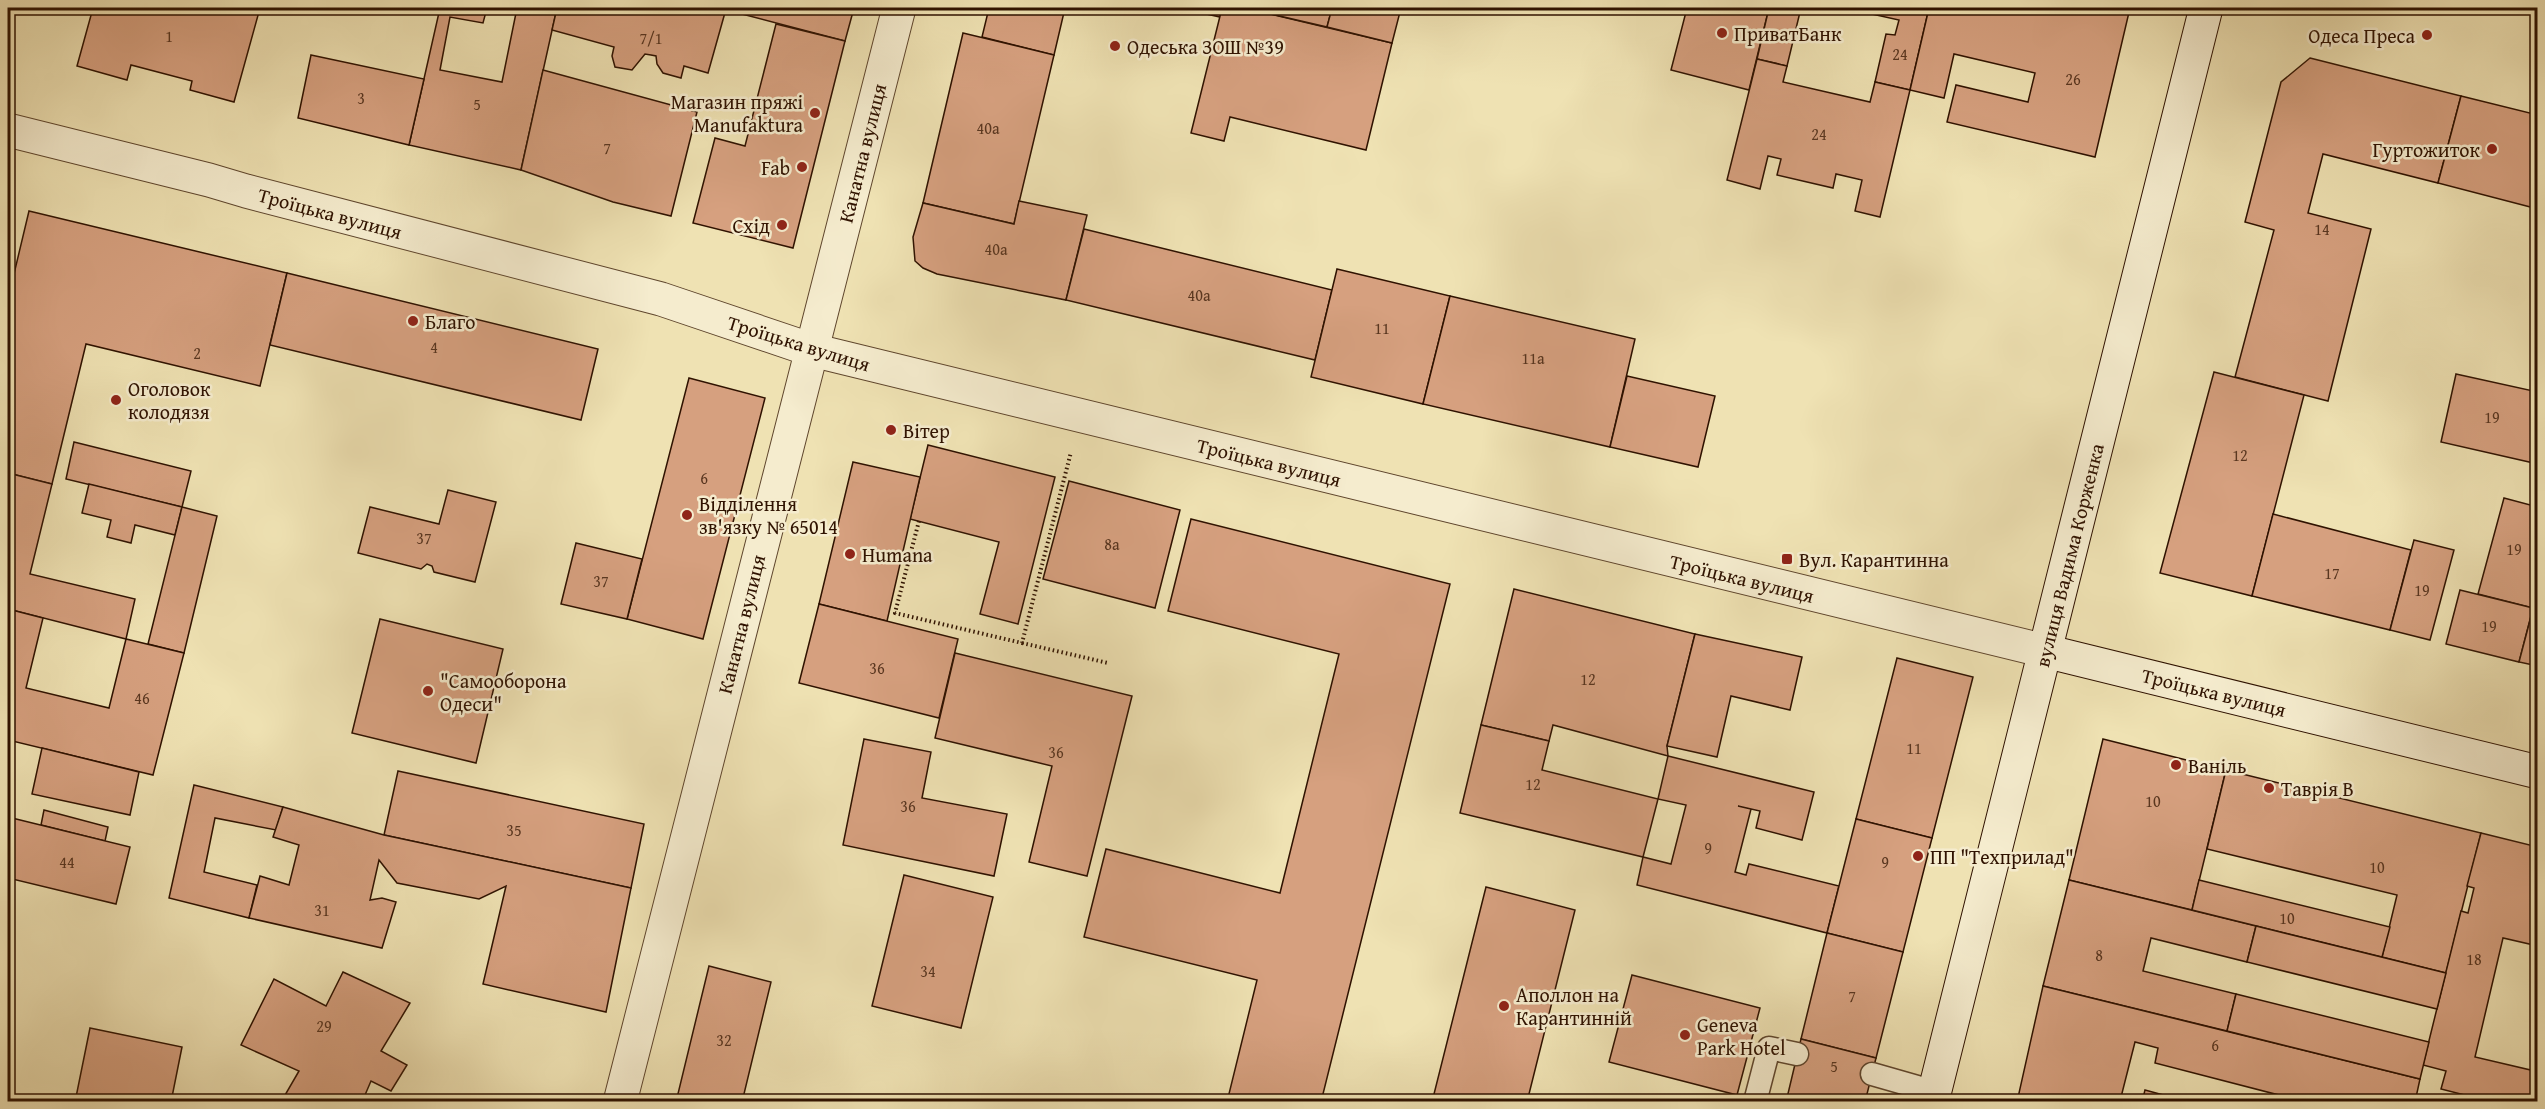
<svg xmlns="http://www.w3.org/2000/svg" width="2545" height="1109" font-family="'Gentium Book Plus',serif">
<rect width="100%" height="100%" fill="#efe2b3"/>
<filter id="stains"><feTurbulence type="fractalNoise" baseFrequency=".00333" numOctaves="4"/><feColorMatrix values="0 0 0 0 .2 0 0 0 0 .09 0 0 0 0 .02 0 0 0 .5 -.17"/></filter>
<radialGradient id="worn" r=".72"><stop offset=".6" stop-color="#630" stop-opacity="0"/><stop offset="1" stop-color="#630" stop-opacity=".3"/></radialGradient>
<g fill="#d6a07f" stroke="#2f1200" stroke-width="1.5">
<path d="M93 8H260L234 102 190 90 192 81 131 65 127 80 77 66Z"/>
<path d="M440 8H487L483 23 450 17 440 70 502 82 517 8H557L521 170 409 145Z"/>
<path d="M557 8H719L726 9 708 73 684 66 681 78 663 73 657 64 656 56 651 55 645 54 632 70 615 67 612 56 614 47 552 30Z"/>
<path d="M719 8H854L845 41Z"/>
<path d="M989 8H1065L1054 55 982 37Z"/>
<path d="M1180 8H1222L1220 17Z"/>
<path d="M1222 8H1245L1392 43 1366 150 1230 117 1224 141 1191 133Z"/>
<path d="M1245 8H1332L1327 27Z"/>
<path d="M1332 8H1401L1392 43 1327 27Z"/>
<path d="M1687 8H1769L1749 90 1671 70Z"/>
<path d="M1769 8H1790V10L1800 12 1787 66 1757 59Z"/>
<path d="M1845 8H1929L1910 90 1875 82 1886 34 1895 35 1899 20Z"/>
<path d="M1929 8H2130L2095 157 1947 122 1956 85 2028 102 2035 73 1954 54 1944 98 1910 90Z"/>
<path d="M776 24 845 41 793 248 693 223 715 138 745 146Z"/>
<path d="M963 33 1054 55 1014 224 923 203Z"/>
<path d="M311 55 424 79 409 145 298 118Z"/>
<path d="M2310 58 2461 96 2438 183 2323 154 2308 213 2371 229 2328 401 2235 377 2274 230 2245 222 2281 82Z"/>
<path d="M1757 59 1787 66 1783 82 1870 102 1875 82 1910 90 1880 217 1855 211 1862 180 1836 174 1833 188 1777 175 1781 159 1768 156 1760 189 1727 180Z"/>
<path d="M543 70 697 112 671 216 613 202 521 170Z"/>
<path d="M2461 96 2538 115V209L2438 183Z"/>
<path d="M1019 201 1087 215 1066 300 937 274 923 268 915 261 913 237 923 203 1014 224Z"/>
<path d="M29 211 287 273 260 386 86 344 52 484 8 473V299Z"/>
<path d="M1084 229 1332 290 1315 360 1066 300Z"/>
<path d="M1337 269 1450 296 1423 404 1311 377Z"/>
<path d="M287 273 598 349 581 420 270 345Z"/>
<path d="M1450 296 1635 339 1610 447 1423 404Z"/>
<path d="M2214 372 2304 395 2252 596 2160 573Z"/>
<path d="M2456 374 2538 392V464L2441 442Z"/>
<path d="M1627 376 1715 396 1698 467 1610 447Z"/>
<path d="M689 378 765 398 703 639 627 619Z"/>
<path d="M74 442 191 471 182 507 66 479Z"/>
<path d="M928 445 1055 477 1018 624 980 614 999 542 910 519Z"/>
<path d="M853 462 920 477 887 621 819 604Z"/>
<path d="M8 473 52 484 30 574 135 599 126 639 8 609Z"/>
<path d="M1069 481 1180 510 1155 608 1043 579Z"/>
<path d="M89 484 182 507 175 535 135 525 131 543 107 537 111 520 82 513Z"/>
<path d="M448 490 496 502 475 582 434 572 432 566 427 564 421 569 358 553 370 507 439 524Z"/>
<path d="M2504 498 2538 507V590L2533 608 2478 594Z"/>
<path d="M182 507 217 516 184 653 148 644Z"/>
<path d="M2273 514 2411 550 2390 630 2252 596Z"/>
<path d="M1191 519 1450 584 1321 1102H1227L1257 980 1084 937 1106 849 1280 893 1339 654 1168 611Z"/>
<path d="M2414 540 2454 550 2430 640 2390 630Z"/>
<path d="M576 543 642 559 627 619 561 604Z"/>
<path d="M1514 589 1695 634 1667 746 1668 756 1553 725 1549 741 1481 725Z"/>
<path d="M2460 590 2533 608 2519 662 2446 644Z"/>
<path d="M2538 590V666L2519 662Z"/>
<path d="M819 604 958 639 939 718 799 683Z"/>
<path d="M8 609 43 618 26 688 109 708 126 639 184 653 153 775 8 740Z"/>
<path d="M380 619 503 649 476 763 352 733Z"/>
<path d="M1695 634 1802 657 1790 710 1731 696 1717 757 1667 746Z"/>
<path d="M955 653 1132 696 1087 876 1029 862 1052 766 935 738Z"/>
<path d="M1897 658 1973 677 1932 838 1856 819Z"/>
<path d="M1481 725 1549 741 1542 770 1658 799 1643 857 1460 813Z"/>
<path d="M864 739 931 752 922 798 1007 814 994 876 843 845Z"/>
<path d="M2103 739 2226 770 2192 910 2069 880Z"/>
<path d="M42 748 139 772 130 815 32 794Z"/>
<path d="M1668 756 1814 792 1802 840 1756 828 1760 811 1738 806 1751 809 1735 872 1746 875 1749 864 1839 886 1827 933 1637 885 1643 857 1671 864 1686 805 1658 799Z"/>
<path d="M2226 770 2481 833 2446 973 2382 957 2397 895 2207 849Z"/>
<path d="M398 771 644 824 631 888 384 835Z"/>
<path d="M194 785 283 807 276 830 215 818 204 872 257 885 249 918 169 898Z"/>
<path d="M283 807 384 835 631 888 606 1012 483 984 506 886 479 899 397 883 379 860 370 900 382 898 396 902 382 948 249 918 260 876 289 885 299 845 273 837Z"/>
<path d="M44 810 108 827 105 841 41 825Z"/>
<path d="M8 817 130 847 116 904 8 878Z"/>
<path d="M1856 819 1932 838 1903 952 1827 933Z"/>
<path d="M2481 833 2538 847V946L2503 938 2475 1057 2535 1071 2538 1060V1102H2492L2441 1089 2446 1071 2423 1065 2461 911 2468 913 2474 888 2467 886Z"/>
<path d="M904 875 993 897 961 1028 872 1006Z"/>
<path d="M2069 880 2256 926 2247 962 2151 938 2143 971 2236 994 2227 1031 2043 986Z"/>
<path d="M2199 880 2390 927 2382 957 2192 910Z"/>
<path d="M1486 887 1575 910 1527 1102H1432Z"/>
<path d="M2256 926 2446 973 2437 1009 2247 962Z"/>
<path d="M1827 933 1903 952 1876 1058 1801 1039Z"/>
<path d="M709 966 771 982 743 1098 756 1102H676Z"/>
<path d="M343 972 410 1003 381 1051 407 1065 391 1091 371 1081 362 1102H281L299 1071 241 1045 274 979 326 1006Z"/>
<path d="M1632 975 1760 1008 1737 1095 1609 1062Z"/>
<path d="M2043 986 2420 1079 2415 1102H2306L2155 1063 2158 1048 2135 1042 2120 1101 2123 1102H2017Z"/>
<path d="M2236 994 2429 1042 2420 1079 2227 1031Z"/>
<path d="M90 1028 182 1047 171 1102H75Z"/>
<path d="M1801 1039 1876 1058 1865 1102H1786Z"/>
<path d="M2145 1090 2189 1102H2142Z"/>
</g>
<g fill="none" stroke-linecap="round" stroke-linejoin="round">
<g stroke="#5f462d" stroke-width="25">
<g id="service">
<path d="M1872 1074 1935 1092"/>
<path d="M1755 1102 1769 1048 1797 1054"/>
</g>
</g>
<g stroke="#5f462d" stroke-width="35">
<path id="minor" d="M8 130 209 180 246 191 661 299 812 350"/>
</g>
<g stroke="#5f462d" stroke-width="35">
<g id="tertiary">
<path d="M812 350 2045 651"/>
<path d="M620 1102 899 8"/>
</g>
</g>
<g stroke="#2f1200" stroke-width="35">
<g id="secondary">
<path d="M2045 651 2538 772"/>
<path d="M1932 1102 2206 8"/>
</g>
</g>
<g stroke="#2f1200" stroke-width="4" stroke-dasharray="1.5 3" stroke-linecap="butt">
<path d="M919 521 895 613 1022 643 1071 452"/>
<path d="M1022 643 1108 663"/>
</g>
<use href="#service" stroke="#f5ecce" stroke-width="22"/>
<use href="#minor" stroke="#f5ecce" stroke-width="33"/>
<use href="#tertiary" stroke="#f5ecce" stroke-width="33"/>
<use href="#secondary" stroke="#f5ecce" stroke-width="33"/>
</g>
<g fill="#8f2418" stroke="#f5ecce" stroke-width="2">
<circle cx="1722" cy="33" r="6"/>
<circle cx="2427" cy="35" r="6"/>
<circle cx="1115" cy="46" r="6"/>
<circle cx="815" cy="113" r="6"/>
<circle cx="2492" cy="149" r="6"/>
<circle cx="802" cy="167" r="6"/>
<circle cx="782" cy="225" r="6"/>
<circle cx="413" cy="321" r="6"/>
<circle cx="116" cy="400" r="6"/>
<circle cx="891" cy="430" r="6"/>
<circle cx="687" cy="515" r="6"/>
<circle cx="850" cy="554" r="6"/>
<rect x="1781" y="553" width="12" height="12" rx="3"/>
<circle cx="428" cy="691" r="6"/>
<circle cx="2176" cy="765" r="6"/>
<circle cx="2269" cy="788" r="6"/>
<circle cx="1918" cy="856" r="6"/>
<circle cx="1504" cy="1006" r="6"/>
<circle cx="1685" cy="1035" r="6"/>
</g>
<g text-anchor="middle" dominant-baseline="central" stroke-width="5" stroke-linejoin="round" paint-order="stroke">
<g font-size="16" fill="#593620">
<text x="169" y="36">1</text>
<text x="651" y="38">7/1</text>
<text x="1900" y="54">24</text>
<text x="2073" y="79">26</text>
<text x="361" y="98">3</text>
<text x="477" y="104">5</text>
<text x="988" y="128">40а</text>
<text x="1819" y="134">24</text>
<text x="607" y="148">7</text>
<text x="2322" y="229">14</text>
<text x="996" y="249">40а</text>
<text x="1199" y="295">40а</text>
<text x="1382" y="328">11</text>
<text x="434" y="347">4</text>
<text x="197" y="353">2</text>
<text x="1533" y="358">11а</text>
<text x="2492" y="417">19</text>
<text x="2240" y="455">12</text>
<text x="704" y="478">6</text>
<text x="424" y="538">37</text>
<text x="1112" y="544">8а</text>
<text x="2514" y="549">19</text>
<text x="2332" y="573">17</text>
<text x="601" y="581">37</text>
<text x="2422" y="590">19</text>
<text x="2489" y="626">19</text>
<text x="877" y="668">36</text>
<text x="1588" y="679">12</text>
<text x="142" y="698">46</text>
<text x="1914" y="748">11</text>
<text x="1056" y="752">36</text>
<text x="1533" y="784">12</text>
<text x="2153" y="801">10</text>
<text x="908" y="806">36</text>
<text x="514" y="830">35</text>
<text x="1708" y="848">9</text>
<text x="67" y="862">44</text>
<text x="1885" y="862">9</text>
<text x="2377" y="867">10</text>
<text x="322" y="910">31</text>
<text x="2287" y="918">10</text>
<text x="2099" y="955">8</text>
<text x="2474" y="959">18</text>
<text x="928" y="971">34</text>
<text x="1852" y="996">7</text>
<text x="324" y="1026">29</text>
<text x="724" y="1040">32</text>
<text x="2215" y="1045">6</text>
<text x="1834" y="1066">5</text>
</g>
<g font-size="20" fill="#2f1200" stroke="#f5ecce" text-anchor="start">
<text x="1734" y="33">ПриватБанк</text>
<text x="2415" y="35" text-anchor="end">Одеса Преса</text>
<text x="1127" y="46">Одеська ЗОШ №39</text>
<text x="803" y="101" text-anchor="end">Магазин пряжі<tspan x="803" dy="23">Manufaktura</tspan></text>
<text x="2480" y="149" text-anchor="end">Гуртожиток</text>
<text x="790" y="167" text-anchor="end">Fab</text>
<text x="770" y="225" text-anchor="end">Схiд</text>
<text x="425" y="321">Благо</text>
<text x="128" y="388">Оголовок<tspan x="128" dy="23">колодязя</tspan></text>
<text x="903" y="430">Вітер</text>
<text x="699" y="503">Відділення<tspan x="699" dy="23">зв'язку № 65014</tspan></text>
<text x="862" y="554">Humana</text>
<text x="1799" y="559">Вул. Карантинна</text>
<text x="440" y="680">"Самооборона<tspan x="440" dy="23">Одеси"</tspan></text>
<text x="2188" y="765">Ваніль</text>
<text x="2281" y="788">Таврія В</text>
<text x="1930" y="856">ПП "Техприлад"</text>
<text x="1516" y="994">Аполлон на<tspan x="1516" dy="23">Карантинній</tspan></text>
<text x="1697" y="1024">Geneva<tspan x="1697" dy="23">Park Hotel</tspan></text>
</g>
<g font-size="20" fill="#2f1200" stroke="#f5ecce">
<text transform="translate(862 153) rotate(-76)">Канатна вулиця</text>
<text transform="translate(330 213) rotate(15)">Троїцька вулиця</text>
<text transform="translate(799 343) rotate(17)">Троїцька вулиця</text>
<text transform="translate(1269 462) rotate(14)">Троїцька вулиця</text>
<text transform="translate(2069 555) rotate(-76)">вулиця Вадима Корженка</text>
<text transform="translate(1742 578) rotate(14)">Троїцька вулиця</text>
<text transform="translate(741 624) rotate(-76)">Канатна вулиця</text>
<text transform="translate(2214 692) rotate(14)">Троїцька вулиця</text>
</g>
</g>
<rect width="2545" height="1109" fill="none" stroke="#efe2b3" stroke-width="30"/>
<rect x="9" y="9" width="2527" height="1091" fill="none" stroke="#2f1200" stroke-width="3"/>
<rect x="15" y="15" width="2515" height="1079" fill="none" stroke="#2f1200" stroke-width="1.5"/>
<rect width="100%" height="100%" filter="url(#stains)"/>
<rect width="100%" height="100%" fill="url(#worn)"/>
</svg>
